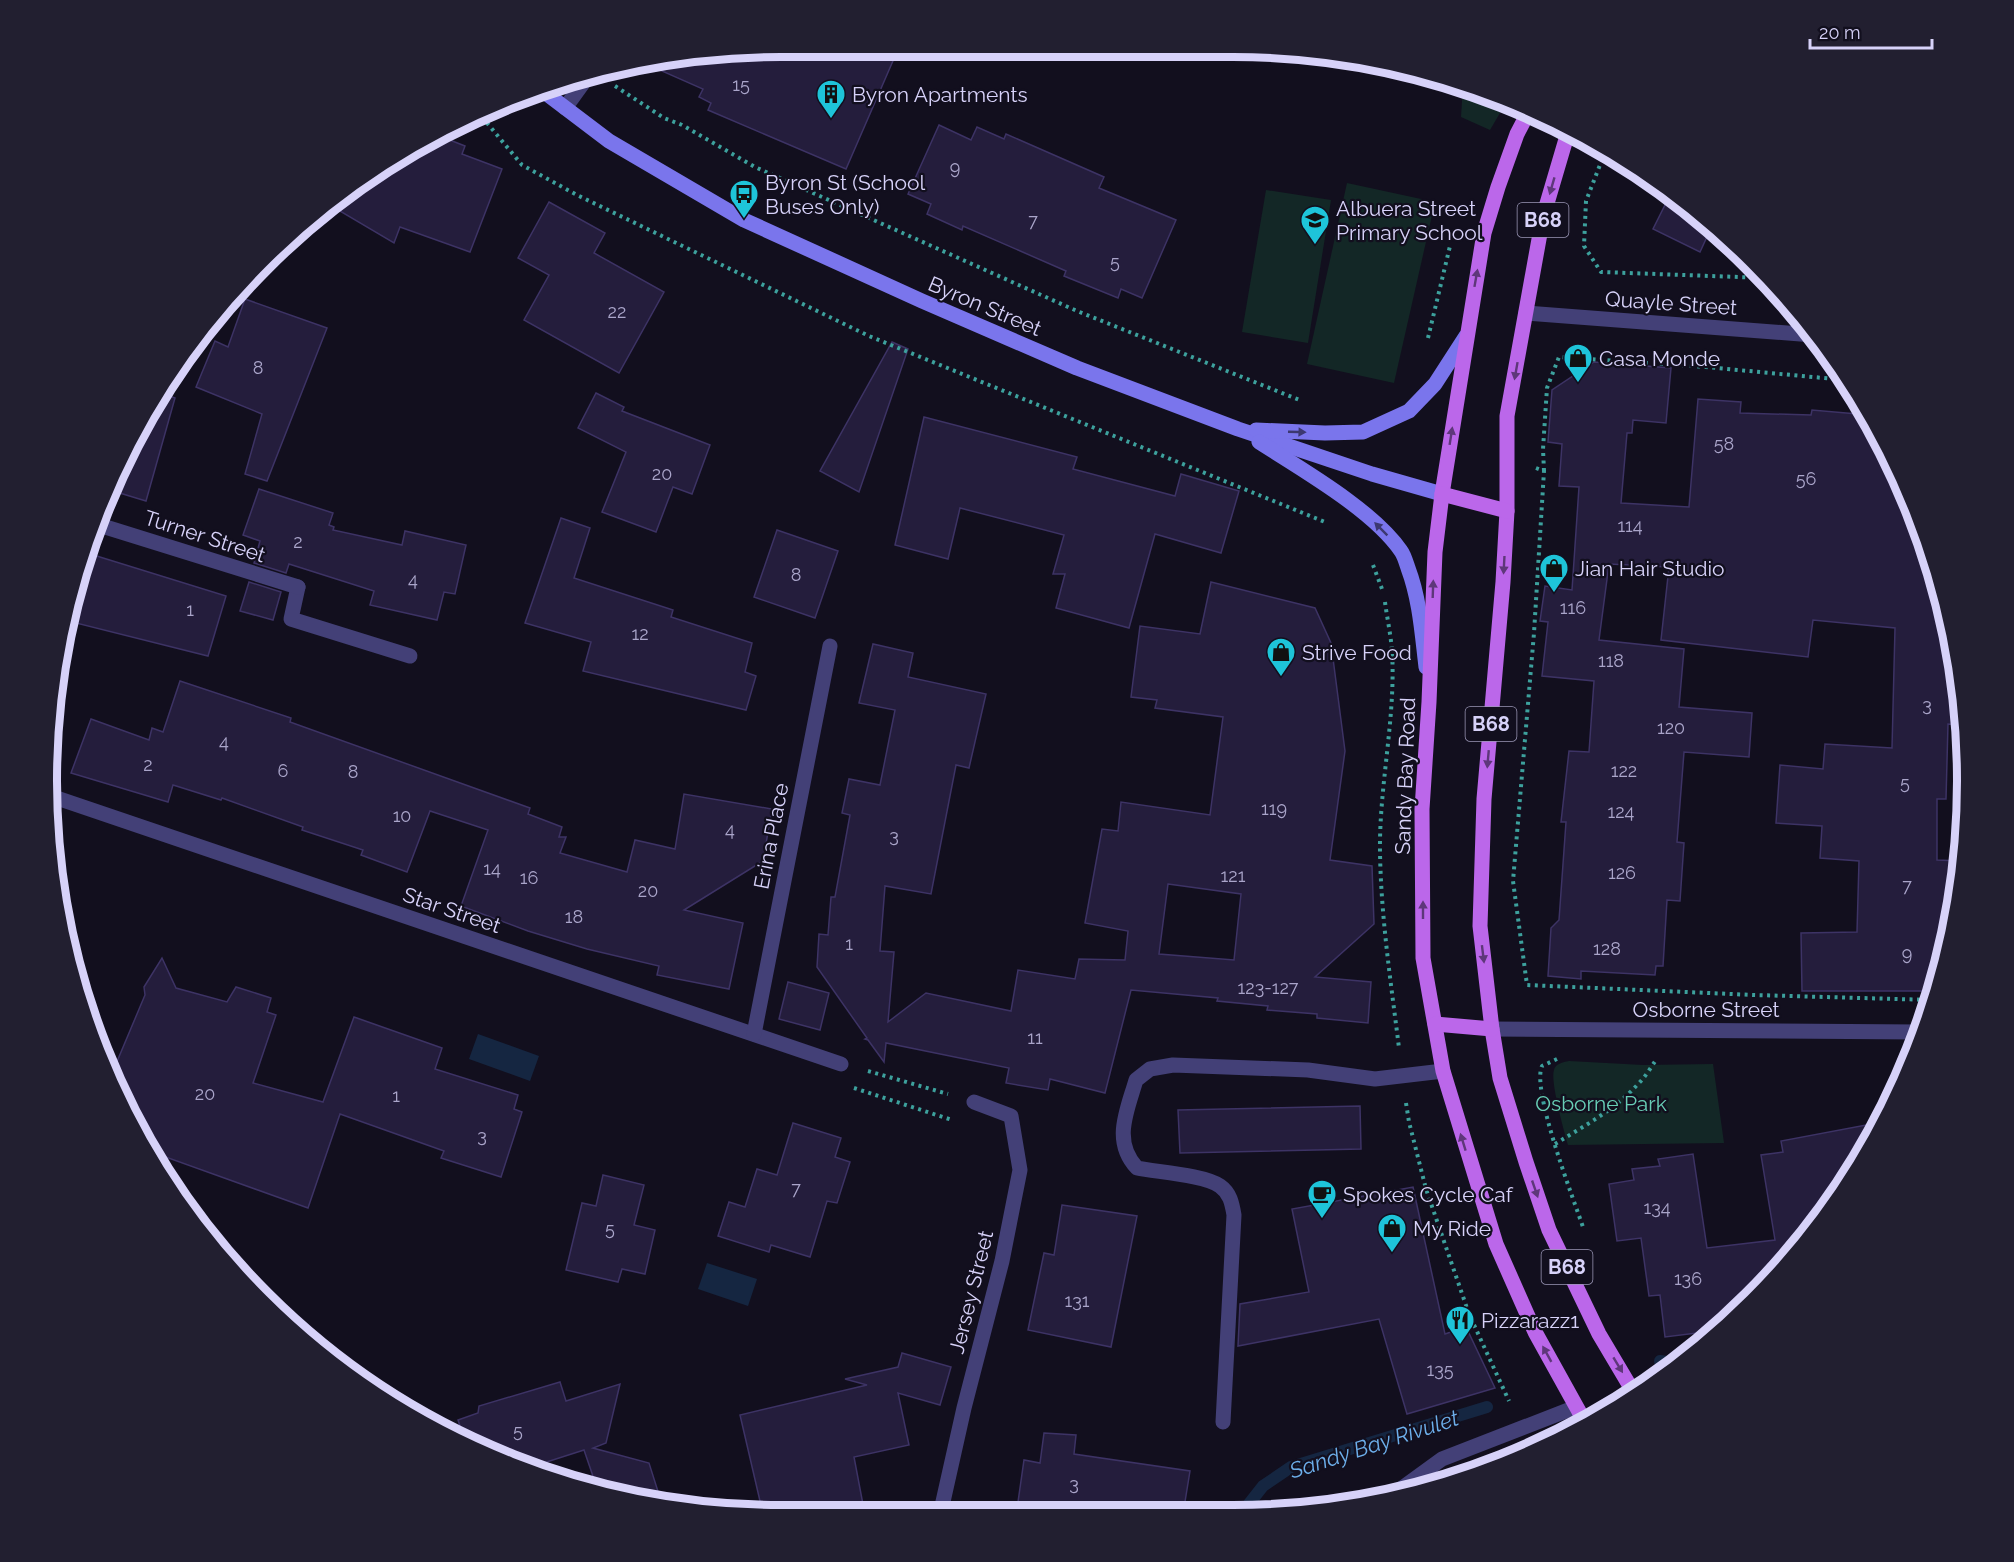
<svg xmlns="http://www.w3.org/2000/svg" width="2014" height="1562" font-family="Raleway,sans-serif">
<rect width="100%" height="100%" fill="#120f1e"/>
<g fill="#132726">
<path d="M1463 84 1507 101 1490 130 1461 117Z"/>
<path d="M1347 183 1435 202 1394 383 1307 364Z"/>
<path d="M1266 190 1331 200 1308 343 1242 332Z"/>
<path d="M1569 1061 1643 1065 1713 1064 1724 1143 1568 1145C1564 1131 1550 1081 1554 1070 1555 1064 1563 1062 1569 1061Z"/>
</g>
<g fill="#152641">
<path d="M478 1034 539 1056 530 1081 469 1059Z"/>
<path d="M707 1263 757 1279 748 1306 698 1289Z"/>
</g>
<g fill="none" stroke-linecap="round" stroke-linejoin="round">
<g stroke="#152641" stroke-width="12">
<path d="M1660 1361 1675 1363"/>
<path d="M1241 1514 1263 1486 1291 1467 1487 1407"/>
</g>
</g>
<g fill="#241d3c" stroke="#3d3365" stroke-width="1.5" fill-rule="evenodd">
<path d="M781 46 899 47 846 169 708 110 711 103 699 97 703 89 646 64Z"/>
<path d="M939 125 971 140 977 127 1004 139 1006 134 1104 177 1099 188 1176 220 1142 298 1121 289 1118 298 1064 276 1066 271 963 226 962 230 927 214 931 204 908 194Z"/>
<path d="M437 135 465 146 462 154 502 169 470 252 400 227 394 243 333 207 413 145Z"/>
<path d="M1671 193 1680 198 1711 228 1700 252 1653 229Z"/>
<path d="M549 202 605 233 594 253 664 292 619 373 524 320 549 275 518 258Z"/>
<path d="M245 299 327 328 267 481 245 474 262 414 196 387 215 341 228 347Z"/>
<path d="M892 342 908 349 859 492 820 471Z"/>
<path d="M1594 362 1671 368 1666 423 1633 420 1632 433H1627L1621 503 1689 507 1698 399 1741 402 1740 413 1811 415 1812 410 1869 415 1928 545 1961 685 1962 725 1948 724 1946 799H1937V860L1961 861 1943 971 1935 991H1802L1801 933 1857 932 1859 861 1820 858 1822 826 1776 823 1780 765 1823 769 1825 744 1892 748 1895 628 1813 620 1808 657 1661 640 1669 567 1609 564 1599 640 1684 649 1679 707 1752 713 1749 757 1684 752 1677 842 1684 843 1680 901 1667 900 1663 966H1656L1655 975 1581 971V979L1548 976 1551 928 1559 920 1566 822H1561L1569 751 1589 752 1594 681 1542 676 1548 622 1540 621 1545 586 1572 590 1579 487 1559 486 1562 444 1548 442 1552 390Z"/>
<path d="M161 393 175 398 146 501 113 491 145 414Z"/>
<path d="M596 393 624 407 622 411 710 445 692 494 673 487 656 532 602 512 626 452 578 428Z"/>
<path d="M924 417 1077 457 1073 469 1175 496 1181 474 1239 491 1221 553 1155 534 1129 628 1056 608 1065 574H1053L1064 535 960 508 948 559 895 545Z"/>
<path d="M259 489 333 513 329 525 334 527 333 530 402 545 405 531 466 545 455 594 444 592 437 620 370 605 374 591 289 564 286 573 254 563 260 541 243 535Z"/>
<path d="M561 518 590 528 574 578 673 610 671 617 752 643 745 672 756 676 746 710 583 671 591 642 525 623Z"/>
<path d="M777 530 838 551 815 618 754 597Z"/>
<path d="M87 553 226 596 208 656 68 621 71 591Z"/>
<path d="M249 582 281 592 273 620 240 611Z"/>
<path d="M1211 582 1315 608 1331 643 1345 751 1330 860 1372 866 1374 924 1315 977 1371 982 1368 1023 1317 1018V1014L1267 1010 1268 1006 1217 1001 1218 998 1131 990 1105 1093 1050 1079 1048 1090 1006 1083 1009 1068 886 1043 884 1062 868 1040 865 1039 867 1038 817 967 819 934 828 935 831 897H835L850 815 842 813 849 779 880 785 895 710 859 703 873 644 913 653 908 677 986 694 969 768 956 765 931 894 885 886 880 951 894 952 888 1022 926 993 1011 1011 1018 970 1075 979 1079 959 1125 960 1128 931 1085 923 1102 829 1118 831 1121 802 1210 815 1223 717 1155 708 1157 700 1131 697 1140 626 1200 634ZM1168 884 1241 894 1234 960 1159 954Z"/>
<path d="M180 681 291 718 290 722 530 808 528 814 562 827 559 837H566L560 853 627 872 635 840 675 849 684 794 772 809 763 861 684 910 743 923 729 989 657 975 659 966 587 949 528 931 461 906 488 830 430 811 407 872 361 855 363 850 302 830 303 827 222 798 221 800 173 785 168 802 71 773 91 719 149 740 152 728 163 732Z"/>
<path d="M162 958 176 988 227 1002 236 987 271 998 267 1012 276 1015 253 1083 323 1102 354 1017 442 1048 435 1069 518 1095 514 1109 522 1112 501 1177 441 1158 444 1151 340 1114 308 1208 146 1150 113 1071 145 995 144 987Z"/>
<path d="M788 982 829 993 820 1030 779 1019Z"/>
<path d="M1360 1106 1361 1149 1180 1153 1178 1110Z"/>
<path d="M1882 1122 1816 1228 1721 1330 1665 1337 1660 1295 1649 1296 1641 1238 1617 1241 1609 1184 1634 1180 1632 1169 1660 1166 1658 1159 1693 1154 1707 1248 1775 1240 1761 1155 1783 1152 1781 1141Z"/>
<path d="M793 1123 841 1138 835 1157 850 1162 837 1203 827 1201 810 1257 771 1245 769 1252 718 1236 729 1202 745 1207 757 1169 777 1175Z"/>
<path d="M603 1175 644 1185 634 1225 655 1230 645 1274 622 1269 618 1282 566 1270 582 1203 596 1206Z"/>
<path d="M1413 1187 1445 1334 1466 1327 1495 1388 1407 1414 1379 1319 1238 1346 1240 1304 1309 1292 1292 1209Z"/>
<path d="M1062 1205 1137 1216 1111 1347 1028 1330 1044 1253 1054 1255Z"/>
<path d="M902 1353 951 1367 940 1405 898 1393 909 1445 854 1457 865 1515 763 1514 740 1415 867 1385 845 1379 898 1367Z"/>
<path d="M560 1382 566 1401 620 1384 606 1443 593 1448 649 1463 662 1504 638 1501 601 1490 600 1486 596 1485 584 1450 528 1468 500 1460 465 1441 458 1420 478 1413 479 1406Z"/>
<path d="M1044 1433 1076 1435 1074 1454 1190 1471 1183 1514 1027 1515 1029 1504 1018 1502 1024 1460 1040 1463Z"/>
</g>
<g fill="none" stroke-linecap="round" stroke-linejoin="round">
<g stroke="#3da19d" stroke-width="4" stroke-dasharray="3 4.5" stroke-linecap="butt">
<path d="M615 86 664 118 682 125 755 167 1077 311 1302 401"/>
<path d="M482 117 522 165 577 195 869 336 1325 522"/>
<path d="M1605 152 1586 201 1584 246 1601 272 1766 278"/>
<path d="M1428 338 1450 246"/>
<path d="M1536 468 1544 471 1534 633 1513 881 1527 985 1754 995 1932 1000"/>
<path d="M1544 471 1543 449 1547 388 1559 357 1706 367 1845 380"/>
<path d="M1373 565 1382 589"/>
<path d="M1385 602C1387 618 1391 635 1392 652 1396 717 1379 786 1380 852 1381 918 1391 983 1399 1048"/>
<path d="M1557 1059 1542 1066C1531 1090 1574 1200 1584 1230"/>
<path d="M868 1071 948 1094"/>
<path d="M854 1088 952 1120"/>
<path d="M1406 1103 1409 1122 1426 1189 1469 1314 1509 1401"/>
<path d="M1555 1144C1584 1126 1616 1109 1639 1083 1646 1076 1651 1067 1656 1060"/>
</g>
<g stroke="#434077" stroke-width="15">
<path d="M565 108 591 72"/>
<path d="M298 587 291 619 410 656"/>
<path d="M1223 1422 1234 1215C1232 1203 1230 1193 1220 1186 1205 1175 1156 1172 1137 1168 1112 1141 1127 1111 1136 1080L1150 1069 1173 1065 1308 1070 1375 1079 1443 1071"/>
<path d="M1398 1491 1442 1459 1576 1407"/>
</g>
<g stroke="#434077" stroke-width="15">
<path d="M1526 313 1813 335"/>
<path d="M99 525 298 587"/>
<path d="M48 795 841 1064"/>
<path d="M1492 1029 1919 1032"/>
<path d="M754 1034 830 646"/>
<path d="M940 1515 964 1408 1002 1261 1020 1170 1011 1116 974 1102"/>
</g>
<g stroke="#7a75ec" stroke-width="15">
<path d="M543 91 609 141 744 220 922 301 1077 368 1238 429 1372 474 1442 494"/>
<path d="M1256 430 1325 433 1363 432 1409 411 1435 384 1466 336"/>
<path d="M1259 442C1301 469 1373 510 1401 551 1404 555 1406 562 1408 568 1420 600 1422 634 1426 667"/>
</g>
<g stroke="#bb67ea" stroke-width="15">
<path d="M1529 111 1517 134 1498 187 1484 233 1442 494 1435 552 1429 702 1422 809 1423 958 1443 1071 1496 1244 1535 1332 1586 1424"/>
<path d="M1571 131 1566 139 1543 217 1507 416V511L1503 582 1484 799 1480 926 1492 1029 1500 1078 1526 1162 1549 1230 1599 1334 1634 1393"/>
<path d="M1442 494 1507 511"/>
<path d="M1435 1024 1492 1029"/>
</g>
</g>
<defs><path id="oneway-solid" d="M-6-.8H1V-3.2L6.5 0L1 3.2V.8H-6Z" transform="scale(1.5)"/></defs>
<g fill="#5e377a">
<use href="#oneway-solid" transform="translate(1552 186) rotate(106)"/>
<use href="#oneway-solid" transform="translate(1476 278) rotate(-80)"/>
<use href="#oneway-solid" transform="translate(1516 371) rotate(100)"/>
<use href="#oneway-solid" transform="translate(1451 436) rotate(-81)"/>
<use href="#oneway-solid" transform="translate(1504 565) rotate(93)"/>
<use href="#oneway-solid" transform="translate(1433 589) rotate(-88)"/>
<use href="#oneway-solid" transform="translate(1488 759) rotate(95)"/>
<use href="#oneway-solid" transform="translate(1423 910) rotate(-90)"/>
<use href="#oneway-solid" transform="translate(1483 954) rotate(83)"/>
<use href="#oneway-solid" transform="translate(1463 1142) rotate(-107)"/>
<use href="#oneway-solid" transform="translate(1535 1189) rotate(71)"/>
<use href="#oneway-solid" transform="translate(1547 1354) rotate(-119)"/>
<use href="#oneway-solid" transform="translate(1618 1365) rotate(59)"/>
</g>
<g fill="#3c3870">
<use href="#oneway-solid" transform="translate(1297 432) rotate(2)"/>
<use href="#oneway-solid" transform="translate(1381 529) rotate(-135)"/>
</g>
<defs>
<g id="building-pin" transform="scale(1.5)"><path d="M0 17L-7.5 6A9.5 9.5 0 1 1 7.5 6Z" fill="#1ec4d9" stroke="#120f1e"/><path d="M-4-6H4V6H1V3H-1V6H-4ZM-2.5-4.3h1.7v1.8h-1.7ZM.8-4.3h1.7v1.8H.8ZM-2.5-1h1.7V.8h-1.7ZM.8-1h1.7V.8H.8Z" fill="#111"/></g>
<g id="bus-pin" transform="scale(1.5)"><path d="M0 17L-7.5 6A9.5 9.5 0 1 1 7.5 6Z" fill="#1ec4d9" stroke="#120f1e"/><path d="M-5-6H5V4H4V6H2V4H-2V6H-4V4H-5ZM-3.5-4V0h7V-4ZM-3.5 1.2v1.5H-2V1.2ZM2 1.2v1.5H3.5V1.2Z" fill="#111"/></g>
<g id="school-pin" transform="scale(1.5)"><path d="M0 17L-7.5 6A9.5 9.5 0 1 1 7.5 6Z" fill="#1ec4d9" stroke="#120f1e"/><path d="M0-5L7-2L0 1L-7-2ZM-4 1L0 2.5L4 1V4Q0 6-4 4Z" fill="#111"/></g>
<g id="shop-pin" transform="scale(1.5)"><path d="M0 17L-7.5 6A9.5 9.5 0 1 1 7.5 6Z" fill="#1ec4d9" stroke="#120f1e"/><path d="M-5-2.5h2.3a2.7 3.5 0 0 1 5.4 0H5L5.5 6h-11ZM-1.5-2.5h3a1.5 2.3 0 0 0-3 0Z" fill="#111"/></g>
<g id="cafe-pin" transform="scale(1.5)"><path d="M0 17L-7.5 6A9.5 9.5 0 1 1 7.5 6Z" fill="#1ec4d9" stroke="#120f1e"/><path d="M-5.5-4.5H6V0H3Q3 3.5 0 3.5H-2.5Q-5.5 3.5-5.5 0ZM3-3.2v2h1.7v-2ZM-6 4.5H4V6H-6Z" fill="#111"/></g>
<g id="restaurant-pin" transform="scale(1.5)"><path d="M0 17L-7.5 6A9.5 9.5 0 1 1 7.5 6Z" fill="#1ec4d9" stroke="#120f1e"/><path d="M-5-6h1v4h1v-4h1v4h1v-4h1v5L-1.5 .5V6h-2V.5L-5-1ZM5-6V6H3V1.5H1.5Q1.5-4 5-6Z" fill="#111"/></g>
</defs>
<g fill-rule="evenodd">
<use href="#building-pin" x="831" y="94"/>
<use href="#bus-pin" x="744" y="194"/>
<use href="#school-pin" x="1315" y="220"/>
<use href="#shop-pin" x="1578" y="358"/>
<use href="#shop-pin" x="1554" y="568"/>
<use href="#shop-pin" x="1281" y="652"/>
<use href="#cafe-pin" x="1322" y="1194"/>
<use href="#shop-pin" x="1392" y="1228"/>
<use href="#restaurant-pin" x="1460" y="1320"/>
</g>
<g text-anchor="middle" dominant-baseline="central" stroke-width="4.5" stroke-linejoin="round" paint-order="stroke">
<g font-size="18" fill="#aaa5ca">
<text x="741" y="84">15</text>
<text x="955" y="167">9</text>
<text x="1033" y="220">7</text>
<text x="1115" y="261">5</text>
<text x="617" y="311">22</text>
<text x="258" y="367">8</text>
<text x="1724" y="443">58</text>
<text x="662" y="473">20</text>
<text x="1806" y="478">56</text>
<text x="1630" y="525">114</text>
<text x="298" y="541">2</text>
<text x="796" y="574">8</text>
<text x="413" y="579">4</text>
<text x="1573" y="607">116</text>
<text x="190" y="609">1</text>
<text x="640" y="633">12</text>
<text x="1611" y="660">118</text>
<text x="1927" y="704">3</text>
<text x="1671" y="727">120</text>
<text x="224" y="741">4</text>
<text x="148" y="764">2</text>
<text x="283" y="770">6</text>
<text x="1624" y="770">122</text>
<text x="353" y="771">8</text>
<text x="1905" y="782">5</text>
<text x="1274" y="808">119</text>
<text x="1621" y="811">124</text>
<text x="402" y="815">10</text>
<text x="730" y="829">4</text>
<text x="894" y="835">3</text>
<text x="492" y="868">14</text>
<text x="1622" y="872">126</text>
<text x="1233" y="875">121</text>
<text x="529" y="877">16</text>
<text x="1907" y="885">7</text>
<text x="648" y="890">20</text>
<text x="574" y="916">18</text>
<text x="849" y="943">1</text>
<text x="1607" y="948">128</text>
<text x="1907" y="953">9</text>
<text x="1268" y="987">123-127</text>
<text x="1035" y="1037">11</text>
<text x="205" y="1093">20</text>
<text x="396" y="1095">1</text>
<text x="482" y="1135">3</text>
<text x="796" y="1188">7</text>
<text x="1657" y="1207">134</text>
<text x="610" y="1228">5</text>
<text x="1688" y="1278">136</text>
<text x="1077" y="1300">131</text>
<text x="1440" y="1369">135</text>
<text x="518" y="1430">5</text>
<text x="1074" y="1483">3</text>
</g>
<g fill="#120f1e" stroke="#9c98b7" stroke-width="1.5">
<rect x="1517.5" y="203" width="51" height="34" rx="4.5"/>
<rect x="1465.5" y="707" width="51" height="34" rx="4.5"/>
<rect x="1541.5" y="1250" width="51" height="34" rx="4.5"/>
</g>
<g font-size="20" font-weight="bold" fill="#d7d2f9">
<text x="1543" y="220">B68</text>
<text x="1491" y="724">B68</text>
<text x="1567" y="1267">B68</text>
</g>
<g font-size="21" fill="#d7d2f9" stroke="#120f1e" text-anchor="start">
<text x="852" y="94">Byron Apartments</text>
<text x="765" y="182">Byron St (School<tspan x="765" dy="24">Buses Only)</tspan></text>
<text x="1336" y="208">Albuera Street<tspan x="1336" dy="24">Primary School</tspan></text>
<text x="1599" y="358">Casa Monde</text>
<text x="1575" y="568">Jian Hair Studio</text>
<text x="1302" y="652">Strive Food</text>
<text x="1343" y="1194">Spokes Cycle Caf</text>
<text x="1413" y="1228">My Ride</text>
<text x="1481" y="1320">Pizzarazz1</text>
</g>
<g font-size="21" fill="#d7d2f9" stroke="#120f1e">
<text transform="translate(1671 303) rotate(4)">Quayle Street</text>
<text transform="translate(985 306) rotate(23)">Byron Street</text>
<text transform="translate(205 536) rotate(18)">Turner Street</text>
<text transform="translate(1405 776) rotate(-88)">Sandy Bay Road</text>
<text transform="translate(771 836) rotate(-79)">Erina Place</text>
<text transform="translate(452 910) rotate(19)">Star Street</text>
<text x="1706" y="1009">Osborne Street</text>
<text transform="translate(971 1292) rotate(-76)">Jersey Street</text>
</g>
<g font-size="21" fill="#68ceb6" stroke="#120f1e">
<text x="1601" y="1103">Osborne Park</text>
</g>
<g font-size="22" font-style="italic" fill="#6dafeb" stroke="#120f1e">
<text transform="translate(1374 1444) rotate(-18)">Sandy Bay Rivulet</text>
</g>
</g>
<path d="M0 0H2014V1562H0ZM781 57H1233A724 724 0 0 1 1957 781V781A724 724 0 0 1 1233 1505H781A724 724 0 0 1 57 781V781A724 724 0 0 1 781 57Z" fill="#221f30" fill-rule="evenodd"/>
<path fill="none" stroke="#d7d2f9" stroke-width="8" d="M781 57H1233A724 724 0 0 1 1957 781V781A724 724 0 0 1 1233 1505H781A724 724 0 0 1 57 781V781A724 724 0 0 1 781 57Z"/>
<path d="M1810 39v9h122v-9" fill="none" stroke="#d7d2f9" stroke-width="3"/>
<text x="1819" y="39" font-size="18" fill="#d7d2f9" stroke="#120f1e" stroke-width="4.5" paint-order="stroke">20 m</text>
</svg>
